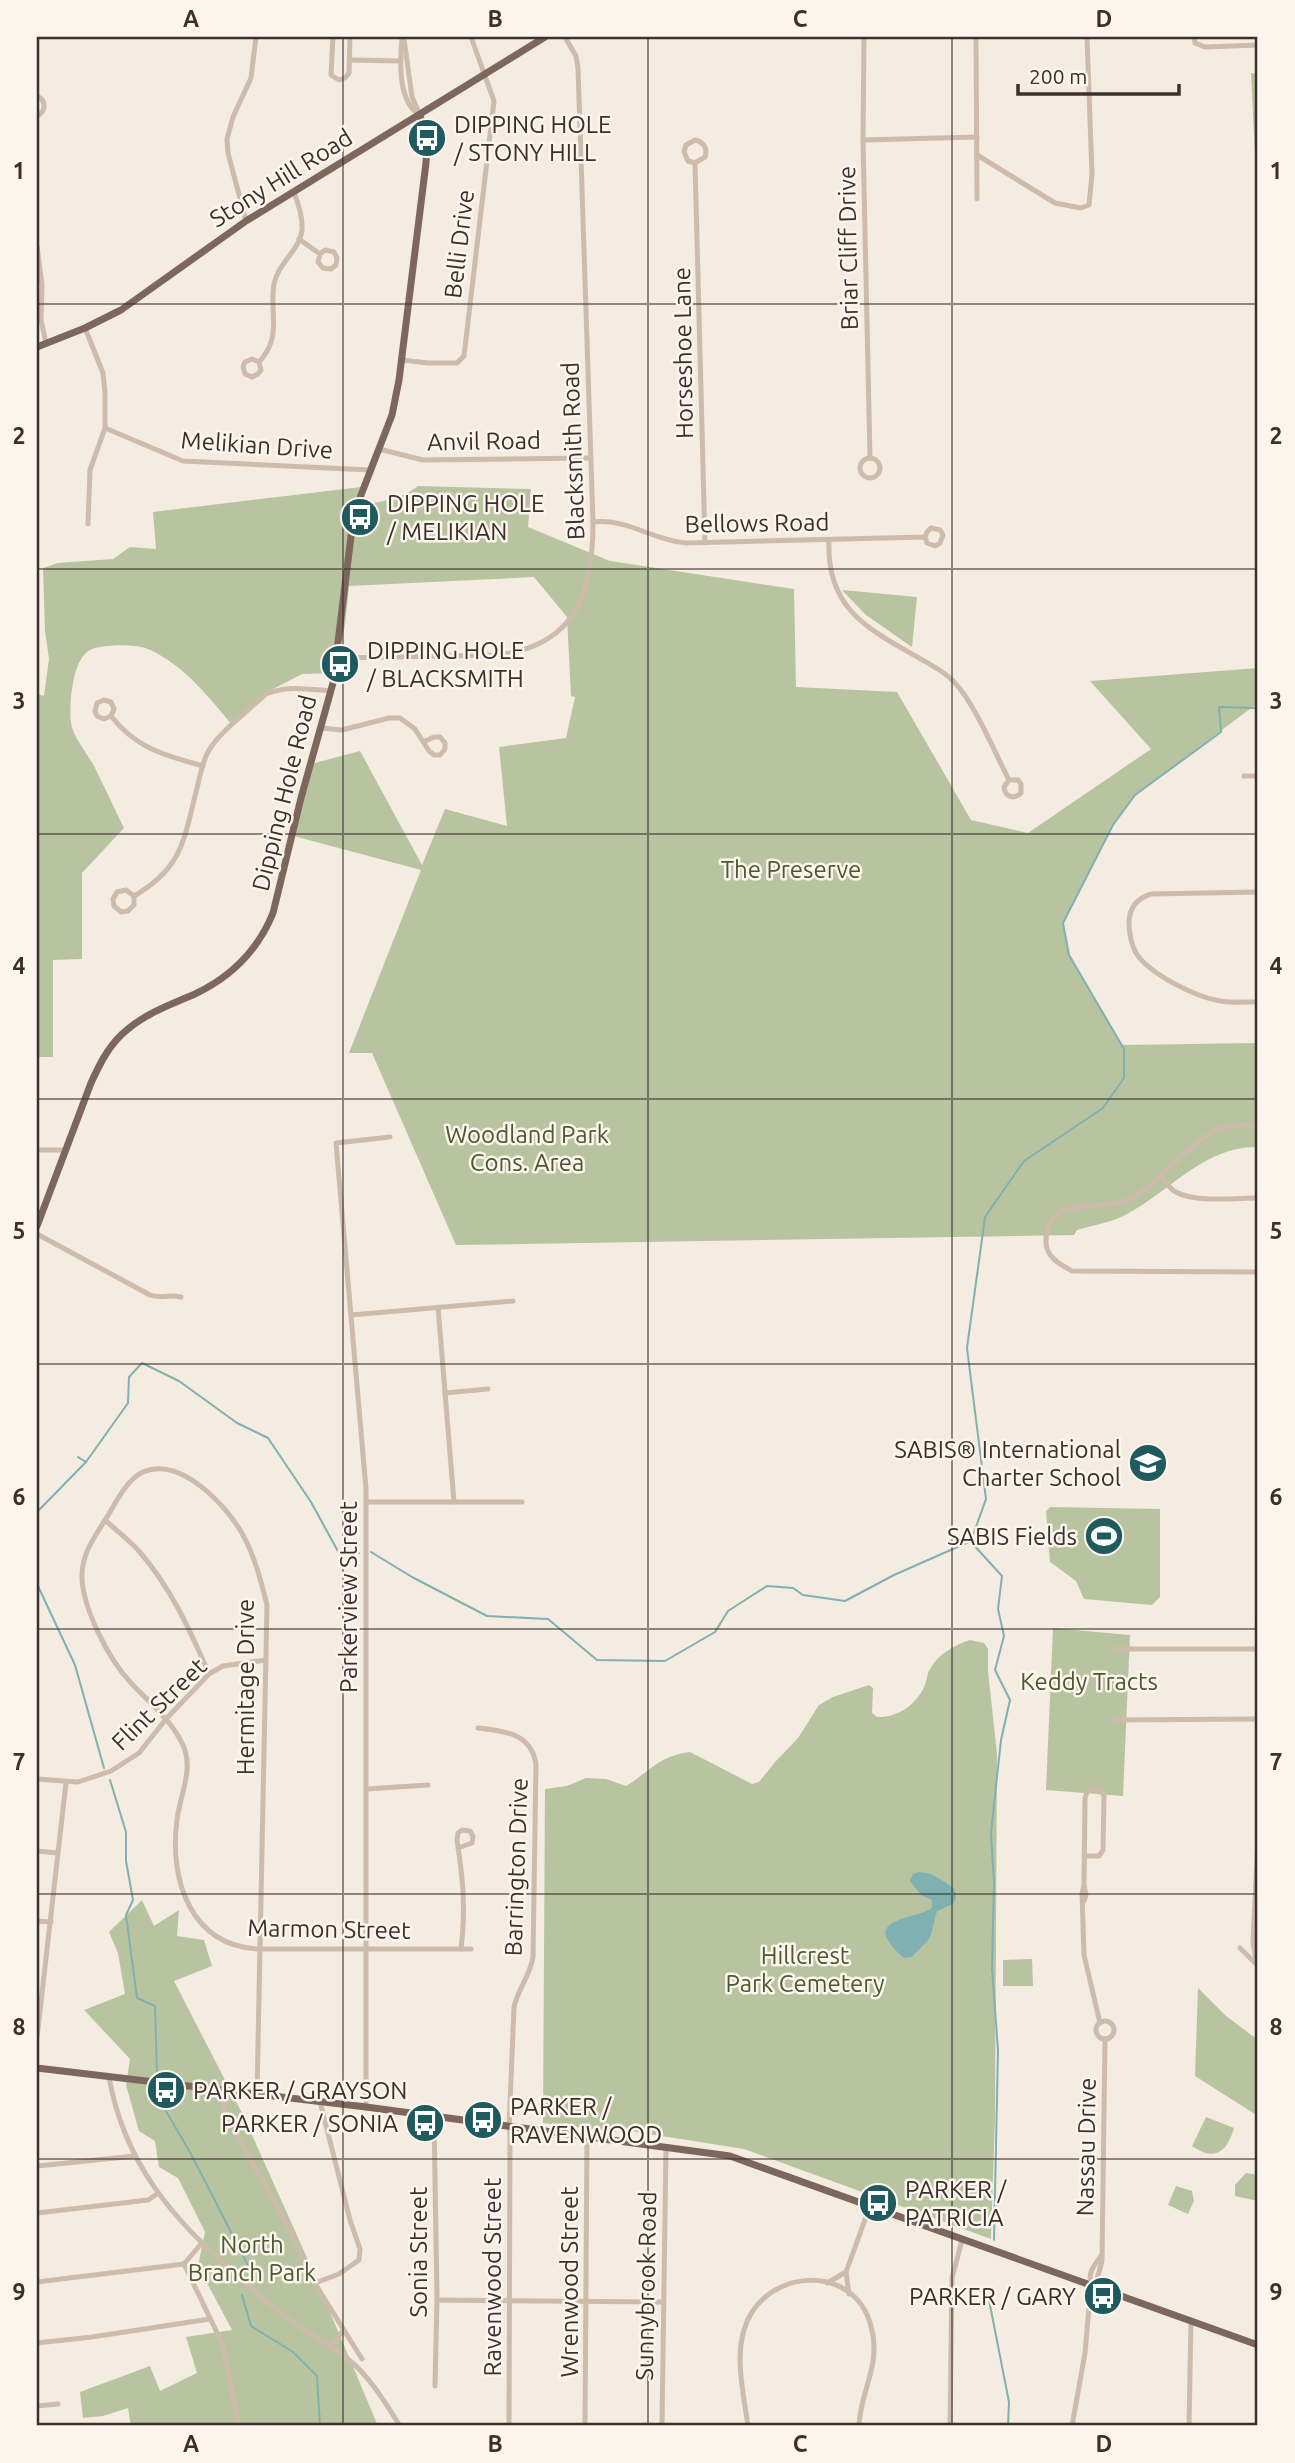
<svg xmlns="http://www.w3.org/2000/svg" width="1295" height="2463" font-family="Ubuntu,sans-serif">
<rect width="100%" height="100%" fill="#f4ebe1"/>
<g fill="#b8c4a0">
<path d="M1251 73 1258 74V217Z"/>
<path d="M418 486 531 489 528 527 610 561 794 589 796 687 897 692 971 820 1028 833 1151 749 1090 681 1258 668V703L1135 795 1113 825 1063 923 1069 955 1122 1045 1258 1043V1147C1207 1145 1171 1190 1129 1213 1114 1222 1094 1225 1077 1230L1074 1235 456 1245 372 1053H349L421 870 290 835 311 764 360 751 422 865 445 809 507 826 499 747 566 738 575 697 571 696 567 617 534 577 349 586 345 625 335 673 302 674 273 689 232 725C214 703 192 676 168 660 161 656 153 650 145 648 133 644 96 644 87 652 72 664 69 705 71 723 73 737 87 753 94 766 104 786 114 808 124 828L82 873V959L53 960V1057H37V694L44 696 49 659 45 631 43 568 58 563 113 559 130 547 156 549 153 512 361 487 359 505C382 502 399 500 418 486Z"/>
<path d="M842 590 917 597 912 647 866 615Z"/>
<path d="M1050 1507 1160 1509V1597L1152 1605 1084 1599 1076 1581 1050 1562 1046 1511Z"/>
<path d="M1053 1628 1130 1635 1123 1796 1046 1790Z"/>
<path d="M970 1640 984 1643 988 1649V1671L997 1754 995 2116 991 2239 744 2149 617 2129 616 2132 543 2123 545 1789 567 1786 586 1778 606 1779 626 1786C651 1771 658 1756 690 1752L752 1784 759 1782 776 1761 798 1738 819 1705 833 1697 869 1685 873 1688 872 1713 877 1717C898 1718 917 1704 925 1685 927 1680 927 1673 930 1669 938 1654 955 1645 970 1640Z"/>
<path d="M142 1900 154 1926 179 1910 177 1936 204 1940 212 1966 174 1981 243 2115 308 2260 378 2426H131L128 2408 103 2416 83 2418 80 2392 150 2366 160 2391 197 2373 186 2337 232 2330 198 2266 205 2232 178 2178 159 2167 155 2141 139 2131 126 2085 130 2059 84 2010 125 1994 118 1953 109 1932Z"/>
<path d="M1032 1959 1033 1986H1003V1960Z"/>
<path d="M1198 1988 1226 2016 1258 2040V2116L1195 2076Z"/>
<path d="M1206 2117 1234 2128C1227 2152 1215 2162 1192 2146Z"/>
<path d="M1246 2173 1258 2175V2201L1235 2196V2185Z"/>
<path d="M1176 2186 1192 2191 1194 2201 1188 2214 1168 2205Z"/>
</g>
<path fill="#7fb0b2" d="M919 1872C933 1872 942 1881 954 1888L956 1898 953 1904 937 1911 930 1938 912 1957 904 1958C857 1917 913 1921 932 1908V1900L921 1895 910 1881 913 1874Z"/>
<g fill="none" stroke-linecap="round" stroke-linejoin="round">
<g stroke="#7fb0b2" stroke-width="2">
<path d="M78 1457 86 1462"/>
<path d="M37 1512 86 1462 128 1403 129 1377 142 1363 179 1381 237 1423 268 1438 311 1502 340 1555 359 1553"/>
<path d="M971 1542 1002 1576 998 1609 1004 1636 995 1670 1010 1700 1001 1740 991 1833 994 1882 992 1968 998 2050 994 2240"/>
<path d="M371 1552 412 1577 487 1616 548 1619 597 1660 665 1661 715 1632 728 1611 767 1586 793 1588 803 1595 845 1601 894 1575 971 1541 986 1499 967 1348 985 1217 1024 1161 1103 1108 1124 1078V1049L1069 955 1063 923 1113 825 1135 795 1221 732 1219 707 1255 708 1258 705"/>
<path d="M37 1584 75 1665 104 1768"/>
<path d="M110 1780 126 1832V1861L133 1900 126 1915 137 1998 155 2006 157 2073"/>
<path d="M156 2094 191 2154 254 2277"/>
<path d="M242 2295 251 2326 293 2352 317 2376 320 2426"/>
<path d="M989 2300 1009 2402 1008 2426"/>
</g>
<g stroke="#cdbbac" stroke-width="5">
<path d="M333 37 331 75 339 80 345 78 349 73 350 37"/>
<path d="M402 37C400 59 397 102 420 115"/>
<path d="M864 37 863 140 870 458"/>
<path d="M976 37 977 199"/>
<path d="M1194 37 1195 43 1205 47 1258 45"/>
<path d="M404 39 412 97 420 115"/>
<path d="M350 60 401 61"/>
<path d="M37 96C46 100 47 111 37 116"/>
<path d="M863 140 977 137"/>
<path d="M977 155 1055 203 1081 208 1089 205 1092 174 1087 37"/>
<path d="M695 163 705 157C708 149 704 142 695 140L686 145 684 152 688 161 695 163 705 543"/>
<path d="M246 221 228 153 227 139 233 117 251 78 256 37"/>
<path d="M299 239 320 254 325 250 334 252 337 258 336 265 331 269 323 268 318 262 320 254"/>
<path d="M37 246 42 285 41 320 46 343"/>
<path d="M85 328 103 373 105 393V428L90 470 88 524"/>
<path d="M402 360 428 363H457L464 356 494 101 471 37"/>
<path d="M259 362 261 370 258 374 252 377 245 374 243 367 245 362 252 359 259 362C283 336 269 314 274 284 278 263 300 250 302 230 303 217 298 204 294 192"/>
<path d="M105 428 183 461 370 470"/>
<path d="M379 449 423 460 591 458"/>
<circle cx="870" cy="468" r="10"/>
<path d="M593 522C627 518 654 541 687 543L925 537 927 543 935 546 940 543 943 535 940 530 931 528 927 532 925 537"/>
<path d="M829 540C826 608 866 628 919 658 931 665 945 672 954 682 974 702 995 753 1009 780L1004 787C1005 797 1014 800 1021 793V784L1018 780H1009"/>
<path d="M337 658 498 655C577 645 593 592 593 522L578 68 576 56 565 37"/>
<path d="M111 716 114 709 111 702 104 700 97 703 95 711 97 716 104 719 111 716C137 749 164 755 203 766"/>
<path d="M321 728 342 730 389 718H400L415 729 429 751 434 755H440L445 749V743L440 737H434L423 742"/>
<path d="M1244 776H1258"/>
<path d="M1258 892 1151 894C1138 898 1130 906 1129 921 1129 931 1131 944 1136 953 1149 974 1196 997 1220 1001 1232 1003 1246 1002 1258 1002"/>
<path d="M134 896V905L128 911 121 912 114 906 113 899 117 892 126 890 134 896C183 868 184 839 197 788 200 776 202 763 208 752 219 732 248 711 266 694 287 685 308 689 330 691"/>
<path d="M1258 1125C1246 1125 1232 1124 1221 1128 1186 1143 1165 1179 1132 1198 1105 1214 1047 1192 1046 1240 1045 1256 1059 1264 1072 1271L1258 1272"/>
<path d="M37 1150H66"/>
<path d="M1161 1176C1165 1182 1170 1189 1176 1192 1195 1203 1236 1198 1258 1198"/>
<path d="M37 1234 150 1295C161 1299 170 1294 181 1297"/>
<path d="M438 1307 454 1502"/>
<path d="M351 1315 513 1301"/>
<path d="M445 1393 488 1389"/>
<path d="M366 1502H522"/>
<path d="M105 1520C116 1530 128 1539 138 1550 170 1586 190 1630 209 1674"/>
<path d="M1257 1624 1258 1638"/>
<path d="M1115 1649H1258"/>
<path d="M1114 1720 1258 1719"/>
<path d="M478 1728C505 1731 531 1733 536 1764L533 1957C530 1976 518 1989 514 2007L509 2128"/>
<path d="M37 1779 78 1782 111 1771 139 1753 166 1719 209 1674 223 1666 266 1660"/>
<path d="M366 1789 428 1785"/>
<path d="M458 1848 472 1843 473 1836 470 1831 462 1830 458 1833 457 1840C463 1879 466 1909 461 1949"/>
<path d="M37 1851 58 1853"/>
<path d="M1084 1885 1082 1893 1084 1955 1100 2023"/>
<path d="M1084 1901 1086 1895 1084 1885 1085 1798 1087 1792 1095 1788 1101 1791 1104 1796 1103 1850 1099 1856H1084"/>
<path d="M37 1921 51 1922"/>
<path d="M1240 1948 1258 1966"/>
<path d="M1256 1963 1253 1941 1258 1838"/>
<circle cx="1105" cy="2030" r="9"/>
<path d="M37 2037 66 1783"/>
<path d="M109 2077C124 2163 173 2220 237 2275 253 2289 268 2304 286 2317 306 2332 328 2343 348 2359 370 2377 385 2402 400 2426"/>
<path d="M221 2090 224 2109 239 2138 287 2225 314 2282 362 2359"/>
<path d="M257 2094 267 1605C261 1581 255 1557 243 1535 227 1506 181 1456 143 1472 128 1479 118 1498 110 1512 98 1533 83 1549 82 1574 81 1606 109 1660 131 1683 149 1702 170 1719 182 1743 195 1768 180 1794 177 1820 169 1879 190 1946 259 1949H471"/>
<path d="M366 2107V1489L336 1143 390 1137"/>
<path d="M434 2118 437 2298 435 2386"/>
<path d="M37 2166 135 2156"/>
<path d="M37 2213 148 2200 157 2194"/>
<path d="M201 2244 184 2264 223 2345 239 2426"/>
<path d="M37 2282 184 2264"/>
<path d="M315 2283 339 2274 359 2260 360 2249 350 2220 320 2102"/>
<path d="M827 2283 846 2272"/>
<path d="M1091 2285 1097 2279 1102 2261 1105 2039"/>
<path d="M849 2294 846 2272 870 2206"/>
<path d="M437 2300 663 2302"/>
<path d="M37 2343 92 2337 210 2319"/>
<path d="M330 2346 343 2331"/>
<path d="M37 2406 58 2404"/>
<path d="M509 2426 510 2128"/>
<path d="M585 2426 587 2137"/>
<path d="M662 2426 666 2147"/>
<path d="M748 2426C744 2397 735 2359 744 2330 762 2268 854 2261 871 2326 882 2365 860 2391 859 2426"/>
<path d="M950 2426 952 2278 962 2240"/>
<path d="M1072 2426 1085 2353 1091 2285C1088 2272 1093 2267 1101 2256"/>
<path d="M1189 2426 1191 2320"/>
</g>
<g stroke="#7d675c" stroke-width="7">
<path d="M37 347 85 328 121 310 246 221 545 37"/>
<path d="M37 1226 91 1083C100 1063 110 1043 128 1029 147 1013 172 1004 195 994 231 977 258 950 273 913L301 798 333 683 352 528 361 495 392 415 399 380 426 163 427 141 420 115"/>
<path d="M37 2068 366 2107 730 2156 1258 2345"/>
</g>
</g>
<path fill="none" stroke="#3b302b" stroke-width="2" stroke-opacity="0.55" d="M343 37V2426M648 37V2426M952 37V2426M37 304H1258M37 569H1258M37 834H1258M37 1099H1258M37 1364H1258M37 1629H1258M37 1894H1258M37 2159H1258"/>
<defs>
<g id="bus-disc" transform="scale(2.0125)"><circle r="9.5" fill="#1f5a5e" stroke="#fbf5ee"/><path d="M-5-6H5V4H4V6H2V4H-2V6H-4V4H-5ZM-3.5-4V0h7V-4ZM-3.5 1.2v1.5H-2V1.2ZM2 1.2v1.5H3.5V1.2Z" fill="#fff"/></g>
<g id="school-disc" transform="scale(2.0125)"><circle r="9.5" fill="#1f5a5e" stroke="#fbf5ee"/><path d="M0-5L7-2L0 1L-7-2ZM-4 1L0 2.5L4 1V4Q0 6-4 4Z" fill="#fff"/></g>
<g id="stadium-disc" transform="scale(2.0125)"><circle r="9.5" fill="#1f5a5e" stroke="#fbf5ee"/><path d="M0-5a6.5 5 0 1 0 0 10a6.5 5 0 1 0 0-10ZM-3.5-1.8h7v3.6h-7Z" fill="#fff"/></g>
</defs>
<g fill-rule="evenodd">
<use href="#bus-disc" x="427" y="138"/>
<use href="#bus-disc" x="360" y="517"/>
<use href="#bus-disc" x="340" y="664"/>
<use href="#school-disc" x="1148" y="1463"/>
<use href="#stadium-disc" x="1104" y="1536"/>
<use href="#bus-disc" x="166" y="2090"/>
<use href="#bus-disc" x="483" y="2120"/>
<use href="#bus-disc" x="425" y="2123"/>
<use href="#bus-disc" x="878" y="2203"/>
<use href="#bus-disc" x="1103" y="2296"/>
</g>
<g text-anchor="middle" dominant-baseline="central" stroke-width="5" stroke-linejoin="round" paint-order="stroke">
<g font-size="24" fill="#3b302b" stroke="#fbf5ee" text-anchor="start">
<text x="454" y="124">DIPPING HOLE<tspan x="454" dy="28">/ STONY HILL</tspan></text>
<text x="387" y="503">DIPPING HOLE<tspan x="387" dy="28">/ MELIKIAN</tspan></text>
<text x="367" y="650">DIPPING HOLE<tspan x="367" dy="28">/ BLACKSMITH</tspan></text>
<text x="1121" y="1449" text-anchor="end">SABIS® International<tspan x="1121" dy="28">Charter School</tspan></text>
<text x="1077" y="1536" text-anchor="end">SABIS Fields</text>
<text x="193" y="2090">PARKER / GRAYSON</text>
<text x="510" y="2106">PARKER /<tspan x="510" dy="28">RAVENWOOD</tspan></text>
<text x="398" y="2123" text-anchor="end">PARKER / SONIA</text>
<text x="905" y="2189">PARKER /<tspan x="905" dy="28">PATRICIA</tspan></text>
<text x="1076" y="2296" text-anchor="end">PARKER / GARY</text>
</g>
<g font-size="24" fill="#3b302b" stroke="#fbf5ee">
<text transform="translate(281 178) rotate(-32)">Stony Hill Road</text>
<text transform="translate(459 244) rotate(-83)">Belli Drive</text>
<text transform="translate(848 248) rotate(-91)">Briar Cliff Drive</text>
<text transform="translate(683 353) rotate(-91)">Horseshoe Lane</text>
<text transform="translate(484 441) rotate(-1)">Anvil Road</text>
<text transform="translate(257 445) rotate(4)">Melikian Drive</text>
<text transform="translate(573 451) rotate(-92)">Blacksmith Road</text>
<text transform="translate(757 523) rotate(-1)">Bellows Road</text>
<text transform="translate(284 793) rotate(-76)">Dipping Hole Road</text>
<text transform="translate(348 1597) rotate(-90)">Parkerview Street</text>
<text transform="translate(245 1687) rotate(-90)">Hermitage Drive</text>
<text transform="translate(159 1704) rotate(-44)">Flint Street</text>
<text transform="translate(516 1867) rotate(-88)">Barrington Drive</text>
<text transform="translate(329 1929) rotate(1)">Marmon Street</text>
<text transform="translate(1086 2147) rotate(-89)">Nassau Drive</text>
<text transform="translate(418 2252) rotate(-90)">Sonia Street</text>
<text transform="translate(492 2277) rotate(-90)">Ravenwood Street</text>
<text transform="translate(569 2282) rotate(-90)">Wrenwood Street</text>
<text transform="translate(646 2286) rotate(-89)">Sunnybrook Road</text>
</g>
<g font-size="24" fill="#4a5a2e" stroke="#fbf5ee">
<text x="791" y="869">The Preserve</text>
<text x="527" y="1134">Woodland Park<tspan x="527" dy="28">Cons. Area</tspan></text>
<text x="1089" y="1681">Keddy Tracts</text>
<text x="805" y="1955">Hillcrest<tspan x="805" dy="28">Park Cemetery</tspan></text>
<text x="252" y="2244">North<tspan x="252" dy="28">Branch Park</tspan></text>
</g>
</g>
<rect width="1295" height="2463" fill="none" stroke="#fbf5ee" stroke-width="77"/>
<path d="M1018 84v10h161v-10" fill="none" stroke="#3b302b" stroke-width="3.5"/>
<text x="1029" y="84" font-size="21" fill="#3b302b" stroke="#fbf5ee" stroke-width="5" paint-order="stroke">200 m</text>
<rect x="38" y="38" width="1218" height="2386" fill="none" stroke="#3b302b" stroke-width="2.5"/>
<g font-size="23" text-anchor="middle" font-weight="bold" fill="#3b302b">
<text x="191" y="27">A</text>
<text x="495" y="27">B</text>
<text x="800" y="27">C</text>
<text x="1104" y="27">D</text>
<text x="19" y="179">1</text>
<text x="1276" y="179">1</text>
<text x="19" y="444">2</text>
<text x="1276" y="444">2</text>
<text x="19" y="709">3</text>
<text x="1276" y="709">3</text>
<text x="19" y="974">4</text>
<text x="1276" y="974">4</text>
<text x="19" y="1239">5</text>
<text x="1276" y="1239">5</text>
<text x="19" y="1505">6</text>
<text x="1276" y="1505">6</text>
<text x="19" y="1770">7</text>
<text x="1276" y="1770">7</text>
<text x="19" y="2035">8</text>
<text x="1276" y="2035">8</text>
<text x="19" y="2300">9</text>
<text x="1276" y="2300">9</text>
<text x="191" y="2452">A</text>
<text x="495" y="2452">B</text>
<text x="800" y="2452">C</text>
<text x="1104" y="2452">D</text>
</g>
</svg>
